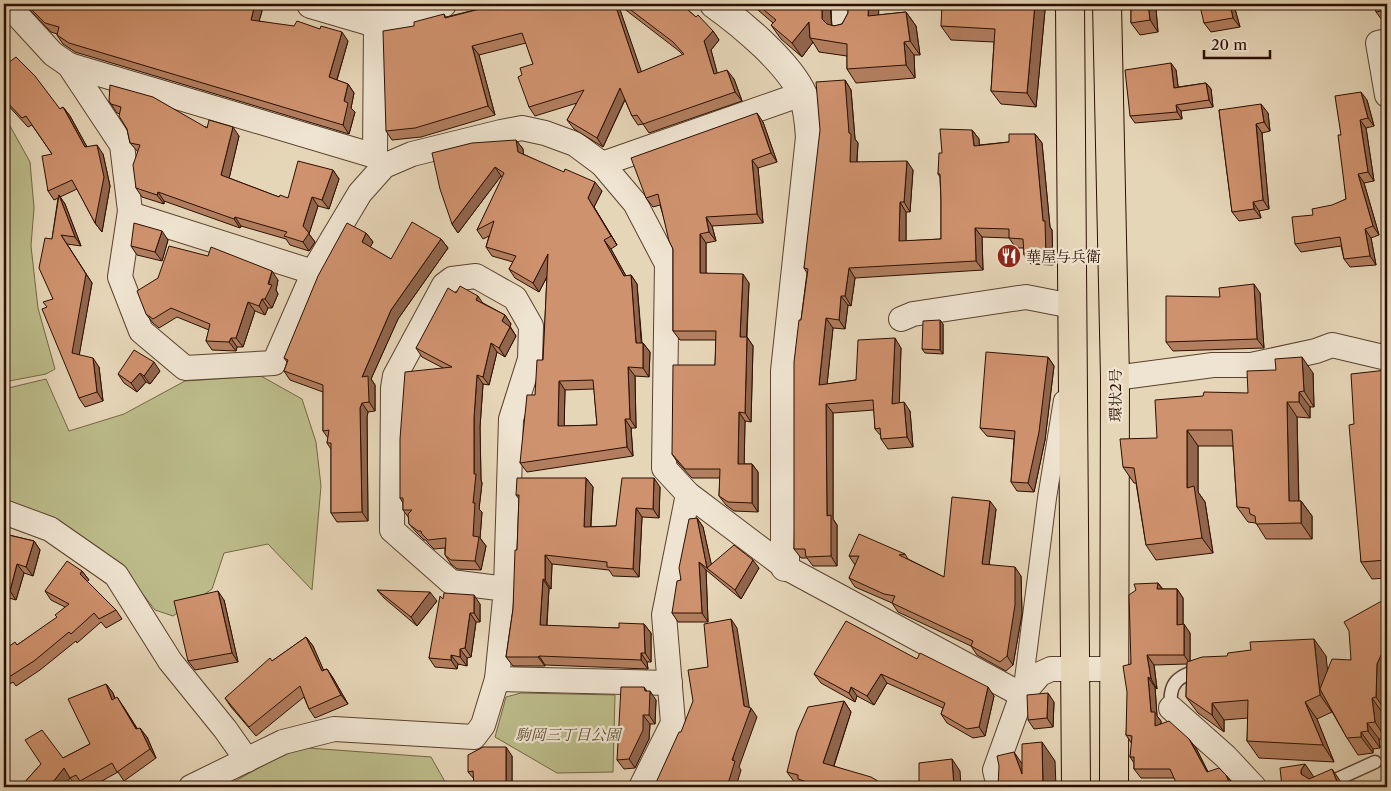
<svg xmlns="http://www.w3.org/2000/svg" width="1391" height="791" font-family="'Libre Caslon Text','Noto Serif JP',serif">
<rect width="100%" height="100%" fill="#e6d6b8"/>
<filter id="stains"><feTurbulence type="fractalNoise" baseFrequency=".004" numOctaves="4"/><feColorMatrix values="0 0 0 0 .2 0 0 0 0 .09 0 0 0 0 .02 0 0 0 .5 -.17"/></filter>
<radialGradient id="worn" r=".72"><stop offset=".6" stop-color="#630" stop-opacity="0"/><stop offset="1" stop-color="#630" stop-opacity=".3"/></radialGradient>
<g fill="#bcbc8a" stroke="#746645">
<path d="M4 115 30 162 34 208 31 246 38 308 55 369 46 374 4 382Z"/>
<path d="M261 376 302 399 316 442 321 486 312 590 268 544 224 553 212 589 173 616 155 610 122 567 4 501V389L46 379 69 431 124 414 185 381Z"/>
<path d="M521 693 615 695 613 772 557 773 495 737 506 697Z"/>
<path d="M295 747 431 757 448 787H225Z"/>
</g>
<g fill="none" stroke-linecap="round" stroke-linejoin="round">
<g stroke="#5a412e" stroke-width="15">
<g id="service">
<path d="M1171 708C1168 681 1179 676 1202 669"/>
<path d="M1320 787 1375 762"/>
</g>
</g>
<g stroke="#5a412e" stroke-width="20">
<path id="pedestrian" d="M1022 695 1047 498 1063 400"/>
</g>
<g stroke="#5a412e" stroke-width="26">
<g id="minor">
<path d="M7 4 53 54 69 65 122 145 130 211 120 277 141 331 185 368 274 363 317 265 360 193 384 166 412 154 501 132 522 128 545 133 575 144 602 164 635 203 667 264 664 468 688 494 785 567 1022 695"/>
<path d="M844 4V26"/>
<path d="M1387 41 1378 43 1387 95"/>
<path d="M69 65 375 156 384 166"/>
<path d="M375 156 376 23"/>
<path d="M602 164 802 94"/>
<path d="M130 214 313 272"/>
<path d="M901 319 913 314 1026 297 1072 306"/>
<path d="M1115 378 1213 365H1251L1316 351 1332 345 1387 358"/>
<path d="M4 512 50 529 116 575 170 661 225 729 247 760"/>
<path d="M497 679 670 683"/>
<path d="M1171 708 1226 757 1254 787"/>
<path d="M191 787 283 742 334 729 474 737 483 725 497 679 506 589 511 419 530 359 531 326 515 298 476 276 452 279 444 285 395 376 393 388 392 530 451 582 506 589"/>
<path d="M641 787 673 723 664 615 688 494"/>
<path d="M999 787 995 770 1022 695 1040 674 1051 669H1115"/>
</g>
</g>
<g stroke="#5a412e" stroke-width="30">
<g id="tertiary">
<path d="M311 4 376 23 442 4"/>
<path d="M714 4C742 24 789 63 803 95 808 109 809 123 810 137L785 371V567"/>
</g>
</g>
<g stroke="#2b0f00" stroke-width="30">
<g id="primary">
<path d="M1070 4 1076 787"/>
<path d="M1107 4 1115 378 1114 787"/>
</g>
</g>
<use href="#service" stroke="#efe4d1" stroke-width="12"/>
<use href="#pedestrian" stroke="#efe4d1" stroke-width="18"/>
<use href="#minor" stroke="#efe4d1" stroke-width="24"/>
<use href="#tertiary" stroke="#efe4d1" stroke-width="28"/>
<use href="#primary" stroke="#e6d6b8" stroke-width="28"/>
</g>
<g fill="#b27e5f" stroke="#2b0f00" fill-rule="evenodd">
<path d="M24 4H257L262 11 259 21 348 41 337 80 348 84 354 93 351 108 355 112 349 134 75 52 63 44 57 35V34L51 32Z"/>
<path d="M499 4H681L696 17 713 31 719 40 711 50 717 73 734 79 742 101 649 133 643 124 638 125 632 116 625 100 603 147 574 129 567 120 577 103 535 116 529 107 522 75 533 64 526 43 479 55 495 115 421 137 392 140 386 131 444 14 446 17ZM618 4 679 51 683 55 641 72Z"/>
<path d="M751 4H830L832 25 834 26 842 24 848 13V4H879L878 15 906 12 916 26 920 55H914L915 78 856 83 847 69V56L819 52 813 42 802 57 781 39 771 25 773 23Z"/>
<path d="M1131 4H1186V6L1156 9 1158 32 1140 35 1131 23Z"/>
<path d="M1209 4H1232L1235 9 1240 27 1211 32 1204 23Z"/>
<path d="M1387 4V19L1382 20 1376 12Z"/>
<path d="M1045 10 1036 107 1001 104 991 91 994 42 951 40 941 26Z"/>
<path d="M4 66 60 109 63 107 70 116 87 147 103 154 110 186 102 232 95 223 77 189 60 197 65 204 81 246 67 244 92 283 79 355 99 367 103 401 85 407 79 398 47 307 53 299 52 239 58 198 54 200 48 191 52 154 32 125 28 127 4 101Z"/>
<path d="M1176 70 1178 87 1206 83 1211 89 1213 107 1181 111 1182 119 1135 123 1130 116Z"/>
<path d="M845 80 851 90 855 139 858 143 857 162 913 170 910 212H906V241L941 239V200L940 177 938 174 942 153 972 130 979 139V145L1009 142 1035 134 1042 143 1050 227 1052 230 1053 265 1031 264 1024 255V248H1016L1009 238 982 237 983 270 855 278 851 306 848 305 845 329 833 328 827 384 856 380 901 348 899 403 910 411 913 447 888 449 881 439V436L875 429 874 410 833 413V519L837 525V566H813L807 558H801L794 549 801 320 807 273 804 268Z"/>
<path d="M1367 100 1374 126 1366 128 1374 181 1364 183 1379 235 1371 238 1376 265 1350 267 1344 259 1341 246 1301 252 1295 244 1313 215 1346 199 1341 135Z"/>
<path d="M109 101 239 136 229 178 279 197 288 198 333 170 339 179 329 209 318 206 309 234 315 242 309 251 290 245 286 239 241 226 240 228 164 201V204L142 197 136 188 138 152 130 143 127 129 120 114 117 113Z"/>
<path d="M1219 110 1268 113 1270 131 1262 133 1269 209 1259 211 1261 218 1239 221 1232 212Z"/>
<path d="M763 122 777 162 758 168 763 223 712 226 716 241 706 243V273L749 283 747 337 753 346 751 422 745 421 744 464H752L758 472V512L734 511 726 505 719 496 720 478H692L678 463 672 454 715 365 716 340H680L673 331V249L660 205 653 207 646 198Z"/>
<path d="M516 140 523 149V154L602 191 594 207 617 245 611 249 626 276 631 275 637 284 642 343H643L650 352 649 377 635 376 636 428H631L633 456 527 472 520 463 543 360 547 277 539 292 515 278 509 269 513 262 492 256 486 247 489 236 483 239 477 230 503 177 501 176 458 233 452 224ZM594 389 597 425 564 426 565 390Z"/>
<path d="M366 233 373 242 370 247 391 259 441 239 448 248 398 319 371 379 375 385V411L368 412 367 417 368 521 337 522 331 513V449L327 443 328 438 323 431V392L290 380 284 371 287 362 284 358Z"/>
<path d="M168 240 162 261 137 255 131 246Z"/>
<path d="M278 280 276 290 278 294 272 308H268L265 315 255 311 243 347H237L236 351 212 350 206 341 209 330 177 317 159 328 153 323 146 314Z"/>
<path d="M456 293 483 303 505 315 511 324 510 326 516 336 505 357 497 352 489 385 483 384 480 427 481 480 482 483 479 509 482 512 480 538 486 546 481 570 457 569 451 564 445 555V548L434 549 428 543 426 540H424L416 532 409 524V518L403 510V503L400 498 443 368 422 357 416 348Z"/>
<path d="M1260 293 1264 348 1173 351 1166 342 1220 297Z"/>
<path d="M943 324V354L925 353 922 349Z"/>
<path d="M1048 357 1054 366 1045 440 1034 492 1017 491 1011 482 1014 439 987 436 980 428Z"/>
<path d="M1387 370V578L1372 579 1361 562 1354 424Z"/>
<path d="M160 371 150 384 146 382 137 392 124 383 118 374Z"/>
<path d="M1313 373 1314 407H1310V418L1297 417 1299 501H1301L1312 516V539H1266L1256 523 1248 522 1237 507 1233 446H1198V492L1205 502 1213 553 1156 560 1146 545 1136 483H1134L1123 467 1157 438 1248 393Z"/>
<path d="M586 478 593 487 591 527 616 526 660 487 659 518 642 517 639 577 613 576 609 570 552 564 551 589 549 588 547 626 619 628 644 624 651 633V662H647L648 669 545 665V666H513L506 657 513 609 517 550 519 499 516 495Z"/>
<path d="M996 509 989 565 1021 576 1022 614 1013 665 1006 671 977 655 971 646 898 612 892 603 855 587 849 578 855 565 849 556 905 554 908 559 944 577Z"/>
<path d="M697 518 703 527 711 564 759 568 741 599 706 570 708 622H678L672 613Z"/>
<path d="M4 533 5 534 34 541 40 550 33 576 24 573 16 600 9 598 4 612Z"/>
<path d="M82 571 89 580 87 581 116 610 122 619 106 628 101 622 77 643 76 641 40 670 16 686 13 682 4 688V650L17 645 57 618 65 607 51 600 45 591Z"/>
<path d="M1158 583 1163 589H1177L1183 598V624L1190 633V661L1326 656 1327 671 1351 660 1387 598V714L1384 715 1386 739H1379L1380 748 1373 749V753L1358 755 1347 738 1331 710 1332 712 1317 719 1334 762 1259 758 1247 741 1248 718 1224 720V732L1198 713 1186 697 1187 664 1154 665 1157 689 1155 687 1157 716 1161 721V724L1196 748 1208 772 1233 784 1174 778H1141L1134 769V763L1130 757 1132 744 1126 735 1136 590Z"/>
<path d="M377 590 437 601 417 626 384 598Z"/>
<path d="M443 599 480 604V622H476L471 657 467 658V666L458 664 457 669 435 667 429 658Z"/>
<path d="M224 600 238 662 195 670 188 661Z"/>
<path d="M306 637 313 646 323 670 327 669 333 678 348 704 315 718 309 709 304 697 256 736 231 707 225 698 272 661Z"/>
<path d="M917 659 994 696 985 736 973 738 947 723 941 714 943 708 887 683 874 705 857 696 855 702 821 683 814 674Z"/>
<path d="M106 684 113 693 115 698 123 706 137 728 147 737 156 758 124 781 118 772 91 787H84L82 784 77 787 70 778 63 787H25L23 784 41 764 63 758 90 744Z"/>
<path d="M647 691 656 700 655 724H650L649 739 635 768 624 769 617 760Z"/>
<path d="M844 701 851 712 834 766 888 787H803L802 785 795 783 787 772Z"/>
<path d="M1054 702 1053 727 1034 729 1028 720Z"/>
<path d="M512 756V787L474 779 468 772Z"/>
</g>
<g fill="#91664d" stroke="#2b0f00">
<path d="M255 4H257L262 11 257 28 251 20Z"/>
<path d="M615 4H618L645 82 638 73Z"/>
<path d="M822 4H830L832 32 822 19Z"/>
<path d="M869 4H879L878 30 868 16Z"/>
<path d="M1035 4H1041L1045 10 1036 107 1027 93Z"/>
<path d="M1148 4H1152L1156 9 1158 32 1150 20Z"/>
<path d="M1230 4H1232L1235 9 1240 27 1233 18Z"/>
<path d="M906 12 916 26 920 55 910 41Z"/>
<path d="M809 22 810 38 813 42 802 57 792 43Z"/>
<path d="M713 31 719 40 711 50 720 83 714 74 704 41Z"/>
<path d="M342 32 348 41 335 86 329 77Z"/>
<path d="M904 42 914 55 915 78 906 65Z"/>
<path d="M472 46 479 55 495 115 488 106Z"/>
<path d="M1171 63 1176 70 1179 94 1174 88Z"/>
<path d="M727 70 734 79 742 101 735 92Z"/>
<path d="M845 80 851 90 855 139 858 143 856 172 850 162Z"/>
<path d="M1206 83 1211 89 1213 107 1209 100Z"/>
<path d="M348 84 354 93 351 108 355 112 349 134 343 125 344 101Z"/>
<path d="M620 88 626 97 603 147 597 138Z"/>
<path d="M1361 92 1367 100 1374 126 1368 118Z"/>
<path d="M1261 104 1268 113 1270 131 1264 122Z"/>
<path d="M1176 105 1181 111 1182 119 1177 112Z"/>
<path d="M63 107 70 116 92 156 85 147Z"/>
<path d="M757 113 763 122 777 162 771 153Z"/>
<path d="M1360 120 1366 128 1374 181 1368 172Z"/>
<path d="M1256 124 1262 133 1269 209 1263 200Z"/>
<path d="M233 127 239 136 228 183 221 175Z"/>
<path d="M972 130 979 139 980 155 974 146Z"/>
<path d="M1035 134 1042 143 1050 227 1052 230 1053 265 1046 256Z"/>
<path d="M516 140 523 149 524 160 518 152Z"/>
<path d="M97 145 103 154 110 186 102 232 95 223Z"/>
<path d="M752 160 758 168 763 223 757 214Z"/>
<path d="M907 161 913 170 910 212 904 202Z"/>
<path d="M495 167 501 176 458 233 452 224Z"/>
<path d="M333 170 339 179 329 209 322 200Z"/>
<path d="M1358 174 1364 183 1379 235 1373 226Z"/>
<path d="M595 182 602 191 594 207 617 245 588 198Z"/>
<path d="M158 192 164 201V204L157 195Z"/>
<path d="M59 195 65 204 81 246 75 237Z"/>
<path d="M312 197 318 206 309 234 315 242 309 251 303 242V226Z"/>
<path d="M900 202 906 212V250L899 241Z"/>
<path d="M1253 202 1259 211 1261 218 1254 209Z"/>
<path d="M235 217 241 226 240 228 234 219Z"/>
<path d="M706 217 712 226 716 241 709 232Z"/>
<path d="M975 228 982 237 983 270 976 261Z"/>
<path d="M1365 229 1371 238 1376 265 1370 256Z"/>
<path d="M162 231 168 240 162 261 155 252Z"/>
<path d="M366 233 373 242 368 251 362 242Z"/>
<path d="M700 234 706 243V282L700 273Z"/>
<path d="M61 235 92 283 78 362 72 353Z"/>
<path d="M441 239 448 248 398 319 371 379 375 385V411L369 402 362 377 391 310Z"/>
<path d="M604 240 611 249 631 285 624 276Z"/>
<path d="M548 254 554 263 539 292 533 283Z"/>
<path d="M849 268 855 278 851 306 845 296Z"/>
<path d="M272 271 278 280 276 290 278 294 272 308 265 299Z"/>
<path d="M743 274 749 283 746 346 740 337Z"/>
<path d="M631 275 637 284 642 352 636 343Z"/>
<path d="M1254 284 1260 293 1264 348 1257 339Z"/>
<path d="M478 296 484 305 476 300Z"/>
<path d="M841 296 848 305 845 329 839 320Z"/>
<path d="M262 299 268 308 265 315 259 306Z"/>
<path d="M248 302 255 311 243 347 236 338Z"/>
<path d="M505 315 511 324 508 330 502 321Z"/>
<path d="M826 318 833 328 826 394 819 385Z"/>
<path d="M940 320 943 324V354L940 350Z"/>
<path d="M510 327 516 336 505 357 499 348Z"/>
<path d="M747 337 753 346 751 422 745 413Z"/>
<path d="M231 338 237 347 236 351 229 342Z"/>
<path d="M895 338 901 348 899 413 892 404Z"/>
<path d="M491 343 497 352 489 385 483 377Z"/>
<path d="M643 343 650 352 649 377 643 368Z"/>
<path d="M1048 357 1054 366 1045 440 1034 492 1028 483Z"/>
<path d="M1302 357 1313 373 1314 407 1304 391Z"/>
<path d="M93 358 99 367 103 401 97 392Z"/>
<path d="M154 362 160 371 150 384 144 376Z"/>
<path d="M628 367 635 376 636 428 630 419Z"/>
<path d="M140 373 146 382 137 392 131 383Z"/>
<path d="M477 375 483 384 480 427 481 480 482 483 479 509 482 512 480 538 486 546 481 570 475 561 473 536V503L474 474V418Z"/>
<path d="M559 381 565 390 564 435 558 426Z"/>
<path d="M1299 392 1310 407V418L1299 402Z"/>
<path d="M904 402 910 411 913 447 907 437Z"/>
<path d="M1287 402 1297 417 1299 516 1289 501Z"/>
<path d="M362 403 368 412 367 417 368 521 362 512 360 408Z"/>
<path d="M826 404 833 413V519L837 525V566L831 556 827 516Z"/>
<path d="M739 412 745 421 744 473 738 464Z"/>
<path d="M625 419 631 428 633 456 627 447Z"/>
<path d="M1187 430 1198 446V492L1205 502 1213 553 1202 538 1187 488Z"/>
<path d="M752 464 758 472V512L752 503Z"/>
<path d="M586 478 593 487 590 536 584 527Z"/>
<path d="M654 478 660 487 659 518 653 509Z"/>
<path d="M990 501 996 509 988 573 982 564Z"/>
<path d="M1301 501 1312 516V539L1301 523Z"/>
<path d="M636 508 642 517 639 577 633 569Z"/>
<path d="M697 518 703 527 713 572 707 568Z"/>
<path d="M34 541 40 550 33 576 26 567Z"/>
<path d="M545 555 552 564 551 589 545 580Z"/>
<path d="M753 560 759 568 741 599 735 590Z"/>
<path d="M699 562 706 570 708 622 702 613Z"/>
<path d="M17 564 24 573 16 600 10 591Z"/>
<path d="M1015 567 1021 576 1022 614 1013 665 1007 656Z"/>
<path d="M82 571 89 580 86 583 80 574Z"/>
<path d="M543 579 549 588 546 634 540 625Z"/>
<path d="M1158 583 1164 592 1157 589Z"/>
<path d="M1177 589 1183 598V634L1177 625Z"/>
<path d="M4 590 9 598 4 612Z"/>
<path d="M218 591 224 600 238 662 232 653Z"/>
<path d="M430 592 437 601 417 626 411 617Z"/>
<path d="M474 595 480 604V622L474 613Z"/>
<path d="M470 613 476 622 471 657 465 648Z"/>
<path d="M731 619 737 628 750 712 751 708 757 717 739 767 741 770 736 787H727L744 706Z"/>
<path d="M644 624 651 633V662L645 653Z"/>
<path d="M1184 624 1190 633V664L1184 655Z"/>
<path d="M306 637 313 646 328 680 322 671Z"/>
<path d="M1314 639 1326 656 1332 712 1320 695Z"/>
<path d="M460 649 467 658V666L460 657Z"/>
<path d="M641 653 647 662 648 669 641 660Z"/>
<path d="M451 655 458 664 457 669 451 660Z"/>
<path d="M1147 655 1154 665 1157 689 1151 679Z"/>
<path d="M1381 655 1387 664V713L1376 697 1377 664Z"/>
<path d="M539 656 545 665V666L538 657Z"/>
<path d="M327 669 333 678 348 704 341 695Z"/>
<path d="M881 674 887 683 874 705 867 696Z"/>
<path d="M1148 677 1155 687 1157 716 1161 721V736L1155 726 1151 712Z"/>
<path d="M106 684 113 693 118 709 112 700Z"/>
<path d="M644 687 650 695V691L656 700 655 724 649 715Z"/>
<path d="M851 687 857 696 855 702 849 693Z"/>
<path d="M988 687 994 696 985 736 979 727Z"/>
<path d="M1048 693 1054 702 1053 727 1047 718Z"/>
<path d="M117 697 123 706 142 737 136 729Z"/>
<path d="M1372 698 1384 715 1386 739 1375 722Z"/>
<path d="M844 701 851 712 831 774 823 763Z"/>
<path d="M1305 702 1317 719 1334 762 1323 745Z"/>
<path d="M1212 703 1224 720V732L1212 715Z"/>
<path d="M643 715 650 724 649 739 635 768 629 759Z"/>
<path d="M1367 723 1379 739 1380 748 1368 731Z"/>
<path d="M140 728 147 737 156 758 150 749Z"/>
<path d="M1361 732 1373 749V753L1361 737Z"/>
<path d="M1189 739 1196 748 1213 782 1207 772Z"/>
<path d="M1042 742 1055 761 1056 787H1043Z"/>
<path d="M506 747 512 756V787H506Z"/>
<path d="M1014 752 1027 771 1022 774Z"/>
<path d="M952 759 960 771 961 787H954Z"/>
<path d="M1305 764 1316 780 1312 786 1301 774V770Z"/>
<path d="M64 768 71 777 63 787H49Z"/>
<path d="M1332 769 1343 785 1344 787H1339Z"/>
<path d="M1226 775 1233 784 1234 787H1231Z"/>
</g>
<g fill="#cf926e" stroke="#2b0f00" fill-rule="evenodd">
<path d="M26 4H255L251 20 294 26 297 21 320 29 321 26 342 32 329 77 348 84 344 101 348 103 343 125 69 43 57 35 59 27 45 23Z"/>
<path d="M499 4H615L638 73 684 54 673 42 623 4H681L696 17 698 15 713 31 704 41 714 74 727 70 735 92 643 124 637 115 632 116 620 88 597 138 567 120 584 90 529 107 518 77 522 75 520 68 533 64 522 33 472 46 488 106 415 128 386 131 383 31 414 26V22L444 14 445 18Z"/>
<path d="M757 4H822V19L827 24 834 26 842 24 848 13V4H869L868 16 906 12 910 41 904 42 906 65 847 69V44L810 38 809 22 792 43 771 25 776 20Z"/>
<path d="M942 4H1035L1027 93 991 91 995 29 941 26Z"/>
<path d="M1131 4H1148L1150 20 1131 23Z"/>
<path d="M1209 4H1230L1233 18 1204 23 1200 6Z"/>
<path d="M1374 4H1387V10L1376 12Z"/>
<path d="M16 57 35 76 60 109 63 107 85 147 97 145 104 177 95 223 72 180 48 191 42 156 52 154 26 116 22 118 4 99V66Z"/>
<path d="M1171 63 1174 88 1206 83 1209 100 1176 105 1177 112 1130 116 1125 70Z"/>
<path d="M845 80 849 133 851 134 850 162 907 161 904 202H900L899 241 941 239V200L940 174H938L939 153H942L940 129 972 130 974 146 1009 142V134H1035L1043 221H1045L1046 256 1024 255 1023 239 1009 238V229L975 228 976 261 849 268 845 296H841L839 320 826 318 819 385 856 380 858 340 895 338 892 404 904 402 907 437 881 439 880 428 875 429 873 400 826 404 827 516 831 515V556L806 557 805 549H794V362L799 320H801L808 269 804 268 820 130 816 82Z"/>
<path d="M110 85 153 97 207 128 209 120 233 127 221 175 279 197 280 195 288 198 298 161 333 170 322 200 312 197 303 226 309 233 303 242 284 236 287 232 235 217 234 219 158 192 157 195 136 188 133 165 140 145 130 143 127 129 119 116 121 107 111 104 109 101Z"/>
<path d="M1361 92 1368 118 1360 120 1368 172 1358 174 1373 226 1365 229 1370 256 1344 259 1340 237 1295 244 1292 217 1313 215 1312 209 1332 205 1346 199 1338 135H1341L1335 96Z"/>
<path d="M1261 104 1264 122 1256 124 1263 200 1253 202 1254 209 1232 212 1219 110Z"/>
<path d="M757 113 771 153 752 160 757 214 706 217 709 232 700 234V273L743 274 740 337H747L745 413 739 412 738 464H752V503L728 502 719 496 720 469H685L672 454 673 365H715L716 331H673V249L669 241 658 194 646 198 631 158Z"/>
<path d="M516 140 518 152 564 172 565 169 595 182 588 198 611 236 604 240 624 276 631 275 636 343H643V368L628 367 630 419H625L627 447 520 463 527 395H535L537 360H543L548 254 533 283 509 269 516 256 486 247 494 221 477 230 504 173 495 167 452 224 440 189 432 153 472 143ZM593 380 597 425 558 426 559 381Z"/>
<path d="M59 195 75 237 61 235 86 274 72 353 93 358 97 392 79 398 42 309 47 307 43 302 53 299 39 268 45 238 52 239Z"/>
<path d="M412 222 441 239 391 310 362 377 368 376 369 402 362 403 360 408 362 512 331 513V443H327L329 430 323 431V385L284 371 288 360 284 358 318 276 347 223 366 233 362 242 391 259Z"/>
<path d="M134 223 162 231 155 252 131 246Z"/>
<path d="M169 246 208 256 211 247 272 271 268 284 272 285 265 299H262L259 306 248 302 236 338H231L229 342 206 341 210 324 171 308 153 319 146 314 137 291 158 278Z"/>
<path d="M1254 284 1257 339 1166 342V296L1220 297 1219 288Z"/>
<path d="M460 286 478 296 476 300 505 315 502 321 510 327 499 348 491 343 483 377 477 375 474 418V474H476L473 503H475L473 536 479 537 475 561 451 560 445 555 446 538 428 540 422 534 421 531H418L409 524 408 514 412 510H403V498H400V439L405 372 452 367 416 348 448 288 456 293Z"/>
<path d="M940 320V350L922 349 923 321Z"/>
<path d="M134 350 154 362 144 376 140 373 131 383 118 374Z"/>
<path d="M986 352 1048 357 1039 432 1028 483 1011 482 1015 431 980 428Z"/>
<path d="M1302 357 1304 391 1299 392V402H1287L1289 501H1301V523L1256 524 1255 516 1250 514 1249 508 1237 507 1232 430H1187V488L1194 486 1202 538 1146 545 1134 468 1123 467 1120 439 1157 438 1155 400 1203 396 1204 392 1248 393 1247 371 1276 370 1275 359Z"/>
<path d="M1387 370V560L1361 562 1349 425 1354 424 1351 374Z"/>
<path d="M517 478H586L584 527 616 526 622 478H654L653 509 636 508 633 569 607 567V562L545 555V580L543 579 540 625 619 628V623L644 624 645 653H641V660L539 656 538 657H506L513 609 515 550H517L519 495H516Z"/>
<path d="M952 497 990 501 982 564 1015 567V605L1007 656 1000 662 971 646 973 641 892 603 895 596 884 594 849 578 859 556H849L859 534 905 554 899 555 944 577Z"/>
<path d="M697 518 707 568 734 545 753 560 735 590 699 562 702 613H672L677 581 681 580 679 568 689 519Z"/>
<path d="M4 534 34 541 26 567 17 564 10 591 4 590Z"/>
<path d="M67 561 82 571 80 574 116 610 99 619 94 613 71 634 69 632 34 661 9 677 7 673 4 675V650L15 642 17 645 57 617 55 615 69 604 45 591Z"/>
<path d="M1158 583 1157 589H1177V625L1184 624V655H1147L1151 679 1148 677 1151 712H1155V726L1169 721 1189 739 1207 772 1219 768 1226 775 1231 787H1178L1170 769H1134V757H1130L1132 736 1126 735 1127 692 1123 666 1131 664 1129 595 1136 590 1134 584Z"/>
<path d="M377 590 430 592 411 617Z"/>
<path d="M218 591 232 653 188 661 174 601Z"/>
<path d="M444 593 474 595V613H470L465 648 460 649V657L451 655V660L429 658 440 596 443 599Z"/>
<path d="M1387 598V651L1381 655 1377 664 1376 697 1372 698 1375 722 1367 723 1368 731 1361 732V737L1347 738 1320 689 1332 659 1351 660 1349 631 1344 622Z"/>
<path d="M731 619 744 706 751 708 732 760 735 761 727 787H654L679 732H681L693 701 688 670 708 667 704 624Z"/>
<path d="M846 621 917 659 920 653 988 687 979 727 967 729 941 714 945 703 881 674 867 696 851 687 849 693 814 674Z"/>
<path d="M306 637 322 671 327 669 341 695 309 709 300 686 249 727 225 698 270 658 272 661Z"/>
<path d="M1314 639 1320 695 1305 702 1323 745 1247 741 1248 700 1212 703V715L1186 697 1187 662 1202 657 1227 656 1228 653 1251 650 1250 642Z"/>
<path d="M106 684 112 700 117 697 136 729 140 728 150 749 117 772 112 763 80 781 76 775 70 778 64 768 49 787H27L23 784 41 764 25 740 42 730 63 758 90 744 68 699Z"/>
<path d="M621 687H644L645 691H650L649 715H643V730L629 759 617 760Z"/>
<path d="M1048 693 1047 718 1028 720 1027 695Z"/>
<path d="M844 701 823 763 871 777 888 787H822L798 779V775L787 772 797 732 808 707Z"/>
<path d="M1042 742 1043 787H998L999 766 997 756 1014 752 1022 774V744Z"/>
<path d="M483 747H506V787H515H474L473 771 468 772V755Z"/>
<path d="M952 759 954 787H919V763Z"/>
<path d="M1305 764 1301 770V774L1309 779 1332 769 1339 787H1282L1280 768Z"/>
</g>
<defs>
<g id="restaurant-disc" transform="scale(1.25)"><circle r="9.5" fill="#8f2418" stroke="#efe4d1"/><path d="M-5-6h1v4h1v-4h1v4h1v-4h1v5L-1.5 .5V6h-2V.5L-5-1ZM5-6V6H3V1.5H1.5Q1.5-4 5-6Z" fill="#fff"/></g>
</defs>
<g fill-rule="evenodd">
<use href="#restaurant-disc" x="1009" y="256"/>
</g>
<g text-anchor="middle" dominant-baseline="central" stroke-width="4.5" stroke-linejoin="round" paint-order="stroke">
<g font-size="15" fill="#2b0f00" stroke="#efe4d1" text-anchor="start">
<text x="1026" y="256">華屋与兵衛</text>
</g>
<g font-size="15" fill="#2b0f00" stroke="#efe4d1">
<text transform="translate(1115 395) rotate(-90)">環状2号</text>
</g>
<g font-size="15" font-style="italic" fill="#5e4c30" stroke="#efe4d1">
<text x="568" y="734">駒岡三丁目公園</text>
</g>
</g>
<rect width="1391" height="791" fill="none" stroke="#e6d6b8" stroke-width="20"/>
<rect x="5" y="5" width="1381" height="781" fill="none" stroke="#2b0f00" stroke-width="2.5"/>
<rect x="10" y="10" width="1371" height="771" fill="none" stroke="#2b0f00"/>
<path d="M1204 50v8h66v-8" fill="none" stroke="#2b0f00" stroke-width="2.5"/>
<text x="1211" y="50" font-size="15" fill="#2b0f00" stroke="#efe4d1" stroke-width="4" paint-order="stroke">20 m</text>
<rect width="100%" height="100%" filter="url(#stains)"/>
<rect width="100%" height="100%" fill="url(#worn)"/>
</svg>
